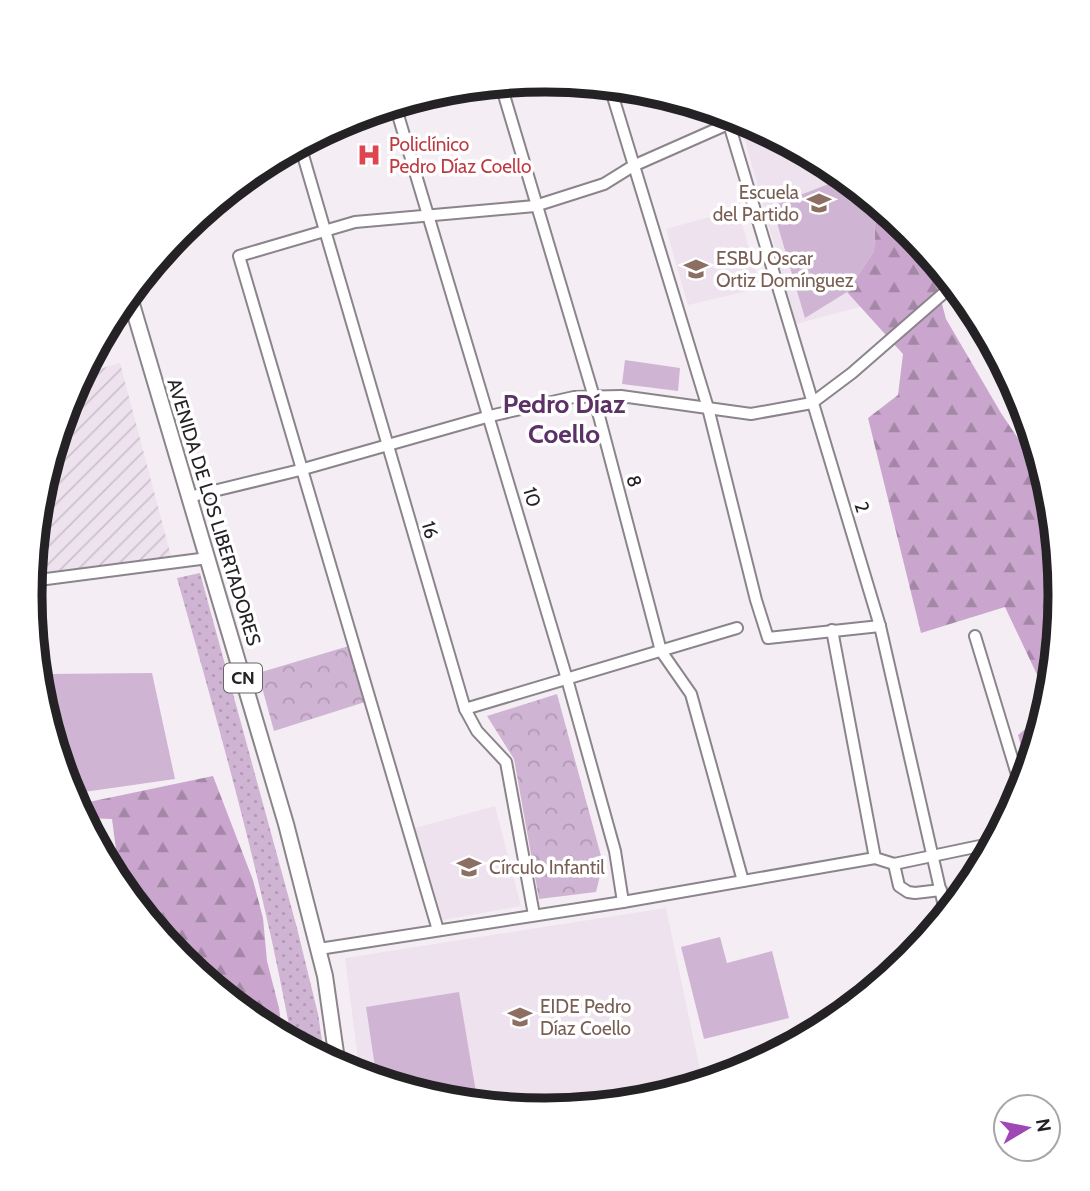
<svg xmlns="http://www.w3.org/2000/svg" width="1090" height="1191" font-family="Cabin,sans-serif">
<defs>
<pattern id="industrial-furrows" width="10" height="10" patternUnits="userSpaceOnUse" patternTransform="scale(1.75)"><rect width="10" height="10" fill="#ede2ee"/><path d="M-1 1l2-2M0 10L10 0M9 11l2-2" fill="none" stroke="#cbc2cc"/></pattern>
<pattern id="grass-dots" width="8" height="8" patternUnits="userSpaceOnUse" patternTransform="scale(1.75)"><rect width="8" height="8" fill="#d0b4d3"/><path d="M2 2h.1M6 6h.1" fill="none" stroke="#b29ab5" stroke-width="1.8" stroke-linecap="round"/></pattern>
<pattern id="forest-firs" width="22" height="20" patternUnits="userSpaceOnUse" patternTransform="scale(1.75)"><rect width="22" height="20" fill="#caa6ce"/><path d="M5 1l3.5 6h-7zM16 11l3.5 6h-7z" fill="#a487a7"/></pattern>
<pattern id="park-crowns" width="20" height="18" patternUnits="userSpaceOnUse" patternTransform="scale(1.75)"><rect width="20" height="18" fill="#d0b4d3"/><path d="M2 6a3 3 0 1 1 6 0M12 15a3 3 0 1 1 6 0" fill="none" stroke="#b29ab5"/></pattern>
</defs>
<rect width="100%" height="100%" fill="#f4eef4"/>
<g fill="#ede2ee">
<path d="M739 119 832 167 910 231 923 290 796 324Z"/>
<path d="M738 209 760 288 688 305 666 229Z"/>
<path d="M495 806 521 906 443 920 415 828Z"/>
<path d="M666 908 703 1084 645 1101 545 1111 444 1101 360 1075 345 958Z"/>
</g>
<path fill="url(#industrial-furrows)" d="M120 363 171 556 32 574 40 495 69 398 82 374Z"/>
<path fill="url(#grass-dots)" d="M200 573 297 928 318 1014 325 1060 292 1042C264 885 220 731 177 578Z"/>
<g fill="url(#forest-firs)">
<path d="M876 204 910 231 929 255 946 319 1001 413 1045 479 1050 495 1060 596 1049 700 1005 607 921 633 868 418 898 395 903 354 847 292 874 251Z"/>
<path d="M1045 713 1028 770 1018 735Z"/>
<path d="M213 776 253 880 263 918 267 961 279 1008 283 1037 258 1024 180 960 121 888 112 819 86 818 84 803Z"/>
</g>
<g fill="url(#park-crowns)">
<path d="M349 646 365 702 274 731 258 673Z"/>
<path d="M557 694 603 863 596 892 539 899 514 759 487 716Z"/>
</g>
<g fill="#d0b4d3">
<path d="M844 178 876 204 874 251 847 292 805 318 772 206Z"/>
<path d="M625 360 680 368 678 391 622 384Z"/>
<path d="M152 673 175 779 70 794 52 736 46 674Z"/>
<path d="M720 937 727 963 772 951 789 1018 704 1039 681 947Z"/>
<path d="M459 992 478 1104 444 1101 377 1080 366 1007Z"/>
</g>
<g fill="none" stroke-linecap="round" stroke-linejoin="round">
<g stroke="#8b858b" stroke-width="14">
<g id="minor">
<path d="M501 85 594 397 661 651 691 694 743 881"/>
<path d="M610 87 708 408 756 600 768 638 880 626"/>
<path d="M395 105 567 679 615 851 623 902"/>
<path d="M726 114 880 626 946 915"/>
<path d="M300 145 465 709 477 731 506 762 534 915"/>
<path d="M189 497 300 470 490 416 574 397 621 396 751 414 812 403 852 373 953 285"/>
<path d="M31 581 208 558"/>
<path d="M832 630 875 858"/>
<path d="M975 636 1022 791"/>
<path d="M465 709 737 628"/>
<path d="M894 864 899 886 908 892 915 893 941 890"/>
<path d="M438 930 239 256 355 222 535 206 604 184 633 166 728 124"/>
<path d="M319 949 623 902 875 858 894 864 994 843"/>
</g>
</g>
<g stroke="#8b858b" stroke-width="18">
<path id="major" d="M129 294 286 824 325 976 338 1067"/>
</g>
<use href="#minor" stroke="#fff" stroke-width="10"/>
<use href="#major" stroke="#fff" stroke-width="14"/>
</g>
<defs>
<g id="hospital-bare" transform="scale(1.89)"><path d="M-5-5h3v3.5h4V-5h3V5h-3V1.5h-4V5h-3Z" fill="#e0444e" stroke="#fff" stroke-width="2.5" paint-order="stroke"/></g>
<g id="university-bare" transform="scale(1.89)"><path d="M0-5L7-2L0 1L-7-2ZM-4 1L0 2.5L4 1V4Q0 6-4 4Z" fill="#8d6e63" stroke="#fff" stroke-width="2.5" paint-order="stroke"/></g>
<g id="school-bare" transform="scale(1.89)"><path d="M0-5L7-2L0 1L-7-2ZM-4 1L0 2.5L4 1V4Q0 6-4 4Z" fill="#8d6e63" stroke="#fff" stroke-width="2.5" paint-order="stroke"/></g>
</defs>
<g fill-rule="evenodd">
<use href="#hospital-bare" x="369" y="155"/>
<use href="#university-bare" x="819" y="203"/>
<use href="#school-bare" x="696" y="269"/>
<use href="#school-bare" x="469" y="867"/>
<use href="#school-bare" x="520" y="1017"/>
</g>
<g text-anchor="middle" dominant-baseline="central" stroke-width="7" stroke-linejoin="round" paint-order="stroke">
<rect fill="#fff" stroke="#666466" stroke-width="2" x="224" y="663.5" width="38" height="29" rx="5"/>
<g font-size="18" font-weight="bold" fill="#242225">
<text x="243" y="678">CN</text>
</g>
<g font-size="19" fill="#be3a42" stroke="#fff" text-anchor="start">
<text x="389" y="144">Policlínico<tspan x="389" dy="22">Pedro Díaz Coello</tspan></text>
</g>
<g font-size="19" fill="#785e54" stroke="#fff" text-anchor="start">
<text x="799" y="192" text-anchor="end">Escuela<tspan x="799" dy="22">del Partido</tspan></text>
<text x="716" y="258">ESBU Oscar<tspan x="716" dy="22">Ortiz Domínguez</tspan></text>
<text x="489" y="867">Círculo Infantil</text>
<text x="540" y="1006">EIDE Pedro<tspan x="540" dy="22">Díaz Coello</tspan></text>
</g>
<g font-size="19" fill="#242225" stroke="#fff">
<text transform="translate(634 481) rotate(75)">8</text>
<text transform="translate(532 497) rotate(74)">10</text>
<text transform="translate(862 507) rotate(73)">2</text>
<text transform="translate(214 512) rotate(73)">AVENIDA DE LOS LIBERTADORES</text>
<text transform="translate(430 530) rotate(74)">16</text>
</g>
<g font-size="26" font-weight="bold" fill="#5c3167" stroke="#fff">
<text x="564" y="404">Pedro Díaz<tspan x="564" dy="30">Coello</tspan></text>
</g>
</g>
<path d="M0 0H1090V1191H0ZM42 595a503 503 0 1 1 1006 0a503 503 0 1 1-1006 0Z" fill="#fff" fill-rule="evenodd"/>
<path fill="none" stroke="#242225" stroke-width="9" d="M42 595a503 503 0 1 1 1006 0a503 503 0 1 1-1006 0Z"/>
<g transform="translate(1027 1128) rotate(80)"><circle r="33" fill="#ffffff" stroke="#a7a7a8" stroke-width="2"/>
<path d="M0-5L12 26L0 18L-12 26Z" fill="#9f48b5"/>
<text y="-10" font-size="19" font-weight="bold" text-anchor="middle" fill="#242225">N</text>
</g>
</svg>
